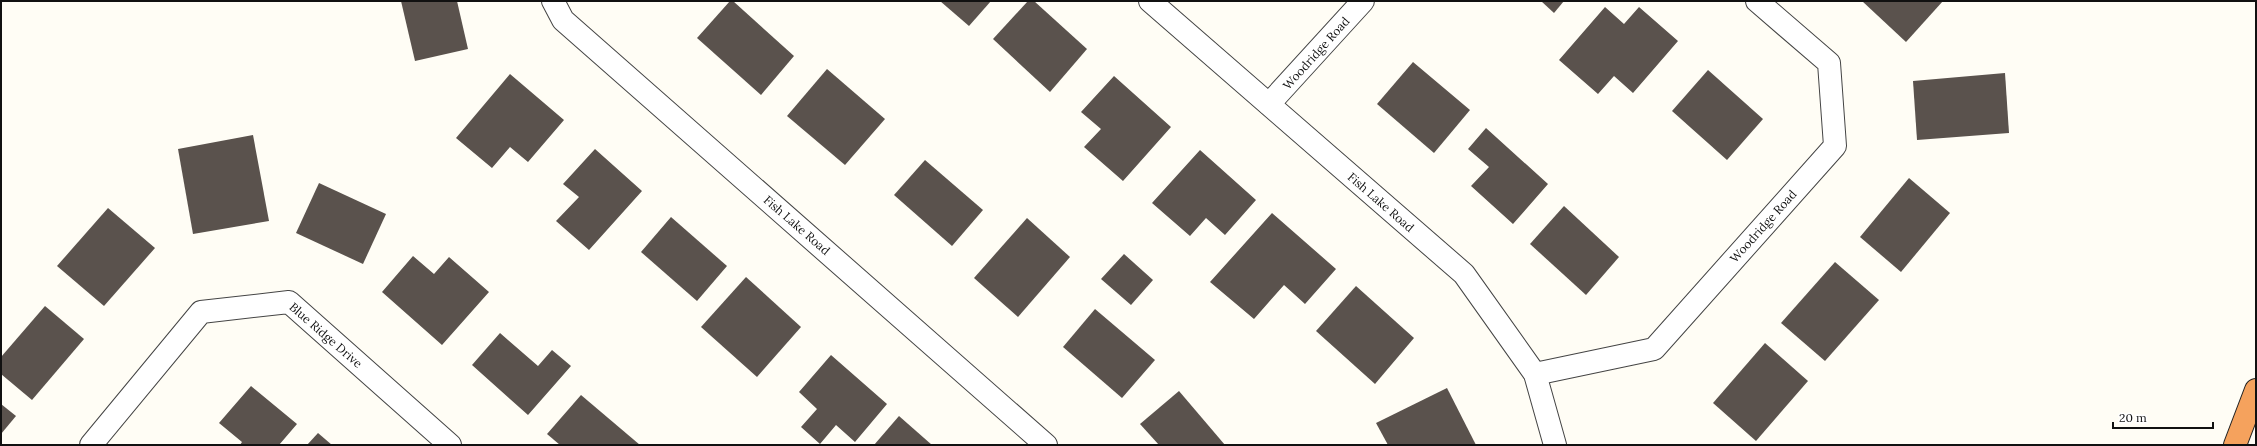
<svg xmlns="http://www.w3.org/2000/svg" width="2257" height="446" font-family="Lora,serif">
<rect width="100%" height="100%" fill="#fffdf5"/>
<g fill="#5a524d">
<path d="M401 1H457L468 49 415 61Z"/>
<path d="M730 1H733L794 56 761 95 697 38Z"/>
<path d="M940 1H991L969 26Z"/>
<path d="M1028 1H1034L1087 49 1050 92 993 39Z"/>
<path d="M1541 1H1564L1554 13Z"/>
<path d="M1862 1H1943L1906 42Z"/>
<path d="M1605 7 1624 24 1639 7 1678 41 1633 93 1614 76 1598 94 1559 60Z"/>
<path d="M1413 62 1470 110 1434 153 1377 104Z"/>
<path d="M827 69 885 119 845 165 787 116Z"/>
<path d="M1708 70 1763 119 1727 160 1672 111Z"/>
<path d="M2005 73 2009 133 1917 140 1913 81Z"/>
<path d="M510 74 564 120 528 162 510 147 492 168 456 138Z"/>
<path d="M1114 76 1171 127 1123 181 1084 147 1101 129 1081 112Z"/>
<path d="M1486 128 1548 184 1513 224 1471 186 1489 167 1468 149Z"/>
<path d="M253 135 269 221 193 234 178 149Z"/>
<path d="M595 149 642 191 589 250 556 221 579 197 563 184Z"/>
<path d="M1200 150 1256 200 1225 235 1206 218 1190 236 1152 203Z"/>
<path d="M925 160 983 210 952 246 894 195Z"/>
<path d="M1909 178 1950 213 1901 272 1860 237Z"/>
<path d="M319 183 386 214 363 264 296 233Z"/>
<path d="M1564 206 1619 257 1586 295 1530 244Z"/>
<path d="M108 208 155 248 104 306 57 266Z"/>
<path d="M1272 213 1336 269 1305 304 1284 285 1254 319 1210 282Z"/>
<path d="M671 217 727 266 697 301 641 252Z"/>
<path d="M1027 218 1070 257 1018 317 974 278Z"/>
<path d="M1124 254 1153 280 1131 305 1101 279Z"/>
<path d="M413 256 434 274 449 257 489 292 442 345 382 292Z"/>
<path d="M1835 262 1879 300 1825 361 1781 323Z"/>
<path d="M746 277 801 327 757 377 701 327Z"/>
<path d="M1356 286 1414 338 1375 384 1316 331Z"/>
<path d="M45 306 84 339 32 400 1 374V357Z"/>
<path d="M1095 309 1155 360 1122 398 1063 347Z"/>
<path d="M500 333 538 366 552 350 571 366 528 415 472 365Z"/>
<path d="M1765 343 1808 381 1756 441 1713 403Z"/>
<path d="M831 355 887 404 855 442 836 425 820 444 801 427 817 409 799 392Z"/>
<path d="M251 386 297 424 279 445H240L242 442 219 423Z"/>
<path d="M1447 388 1476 445H1388L1376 423Z"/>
<path d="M1179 391 1225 445H1159L1140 424Z"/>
<path d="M581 395 640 445H560L547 434Z"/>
<path d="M1 404 16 416 1 434Z"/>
<path d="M899 416 932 445H874Z"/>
<path d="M318 433 332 445H307Z"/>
</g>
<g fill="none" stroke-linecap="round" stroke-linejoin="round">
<g stroke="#444" stroke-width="24">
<g id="street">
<path d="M553 1 563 20 1046 445"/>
<path d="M1150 1 1464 274 1535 374 1555 445"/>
<path d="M1269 104 1363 1"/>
<path d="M1535 374 1654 349 1835 146 1829 63 1757 1"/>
<path d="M91 445 201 312 289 302 450 445"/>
</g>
</g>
<g stroke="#222" stroke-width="24">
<path id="highway" d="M2235 445 2256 390"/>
</g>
<use href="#street" stroke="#fff" stroke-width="22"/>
<use href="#highway" stroke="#f5a25d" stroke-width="22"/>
</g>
<g text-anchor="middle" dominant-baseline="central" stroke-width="4" stroke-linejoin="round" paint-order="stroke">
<g font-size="12" fill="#111" stroke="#fff">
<text transform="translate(1316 53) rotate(-48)">Woodridge Road</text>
<text transform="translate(1381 202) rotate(41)">Fish Lake Road</text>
<text transform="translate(797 225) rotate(41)">Fish Lake Road</text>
<text transform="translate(1763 226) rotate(-48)">Woodridge Road</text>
<text transform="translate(326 335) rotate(41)">Blue Ridge Drive</text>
</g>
</g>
<rect width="2257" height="446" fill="none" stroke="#111111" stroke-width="4"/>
<path d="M2113 422v6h100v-6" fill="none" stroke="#111111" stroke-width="2"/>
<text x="2119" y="422" font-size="12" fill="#111111" stroke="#ffffff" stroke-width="3" paint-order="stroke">20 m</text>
</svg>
